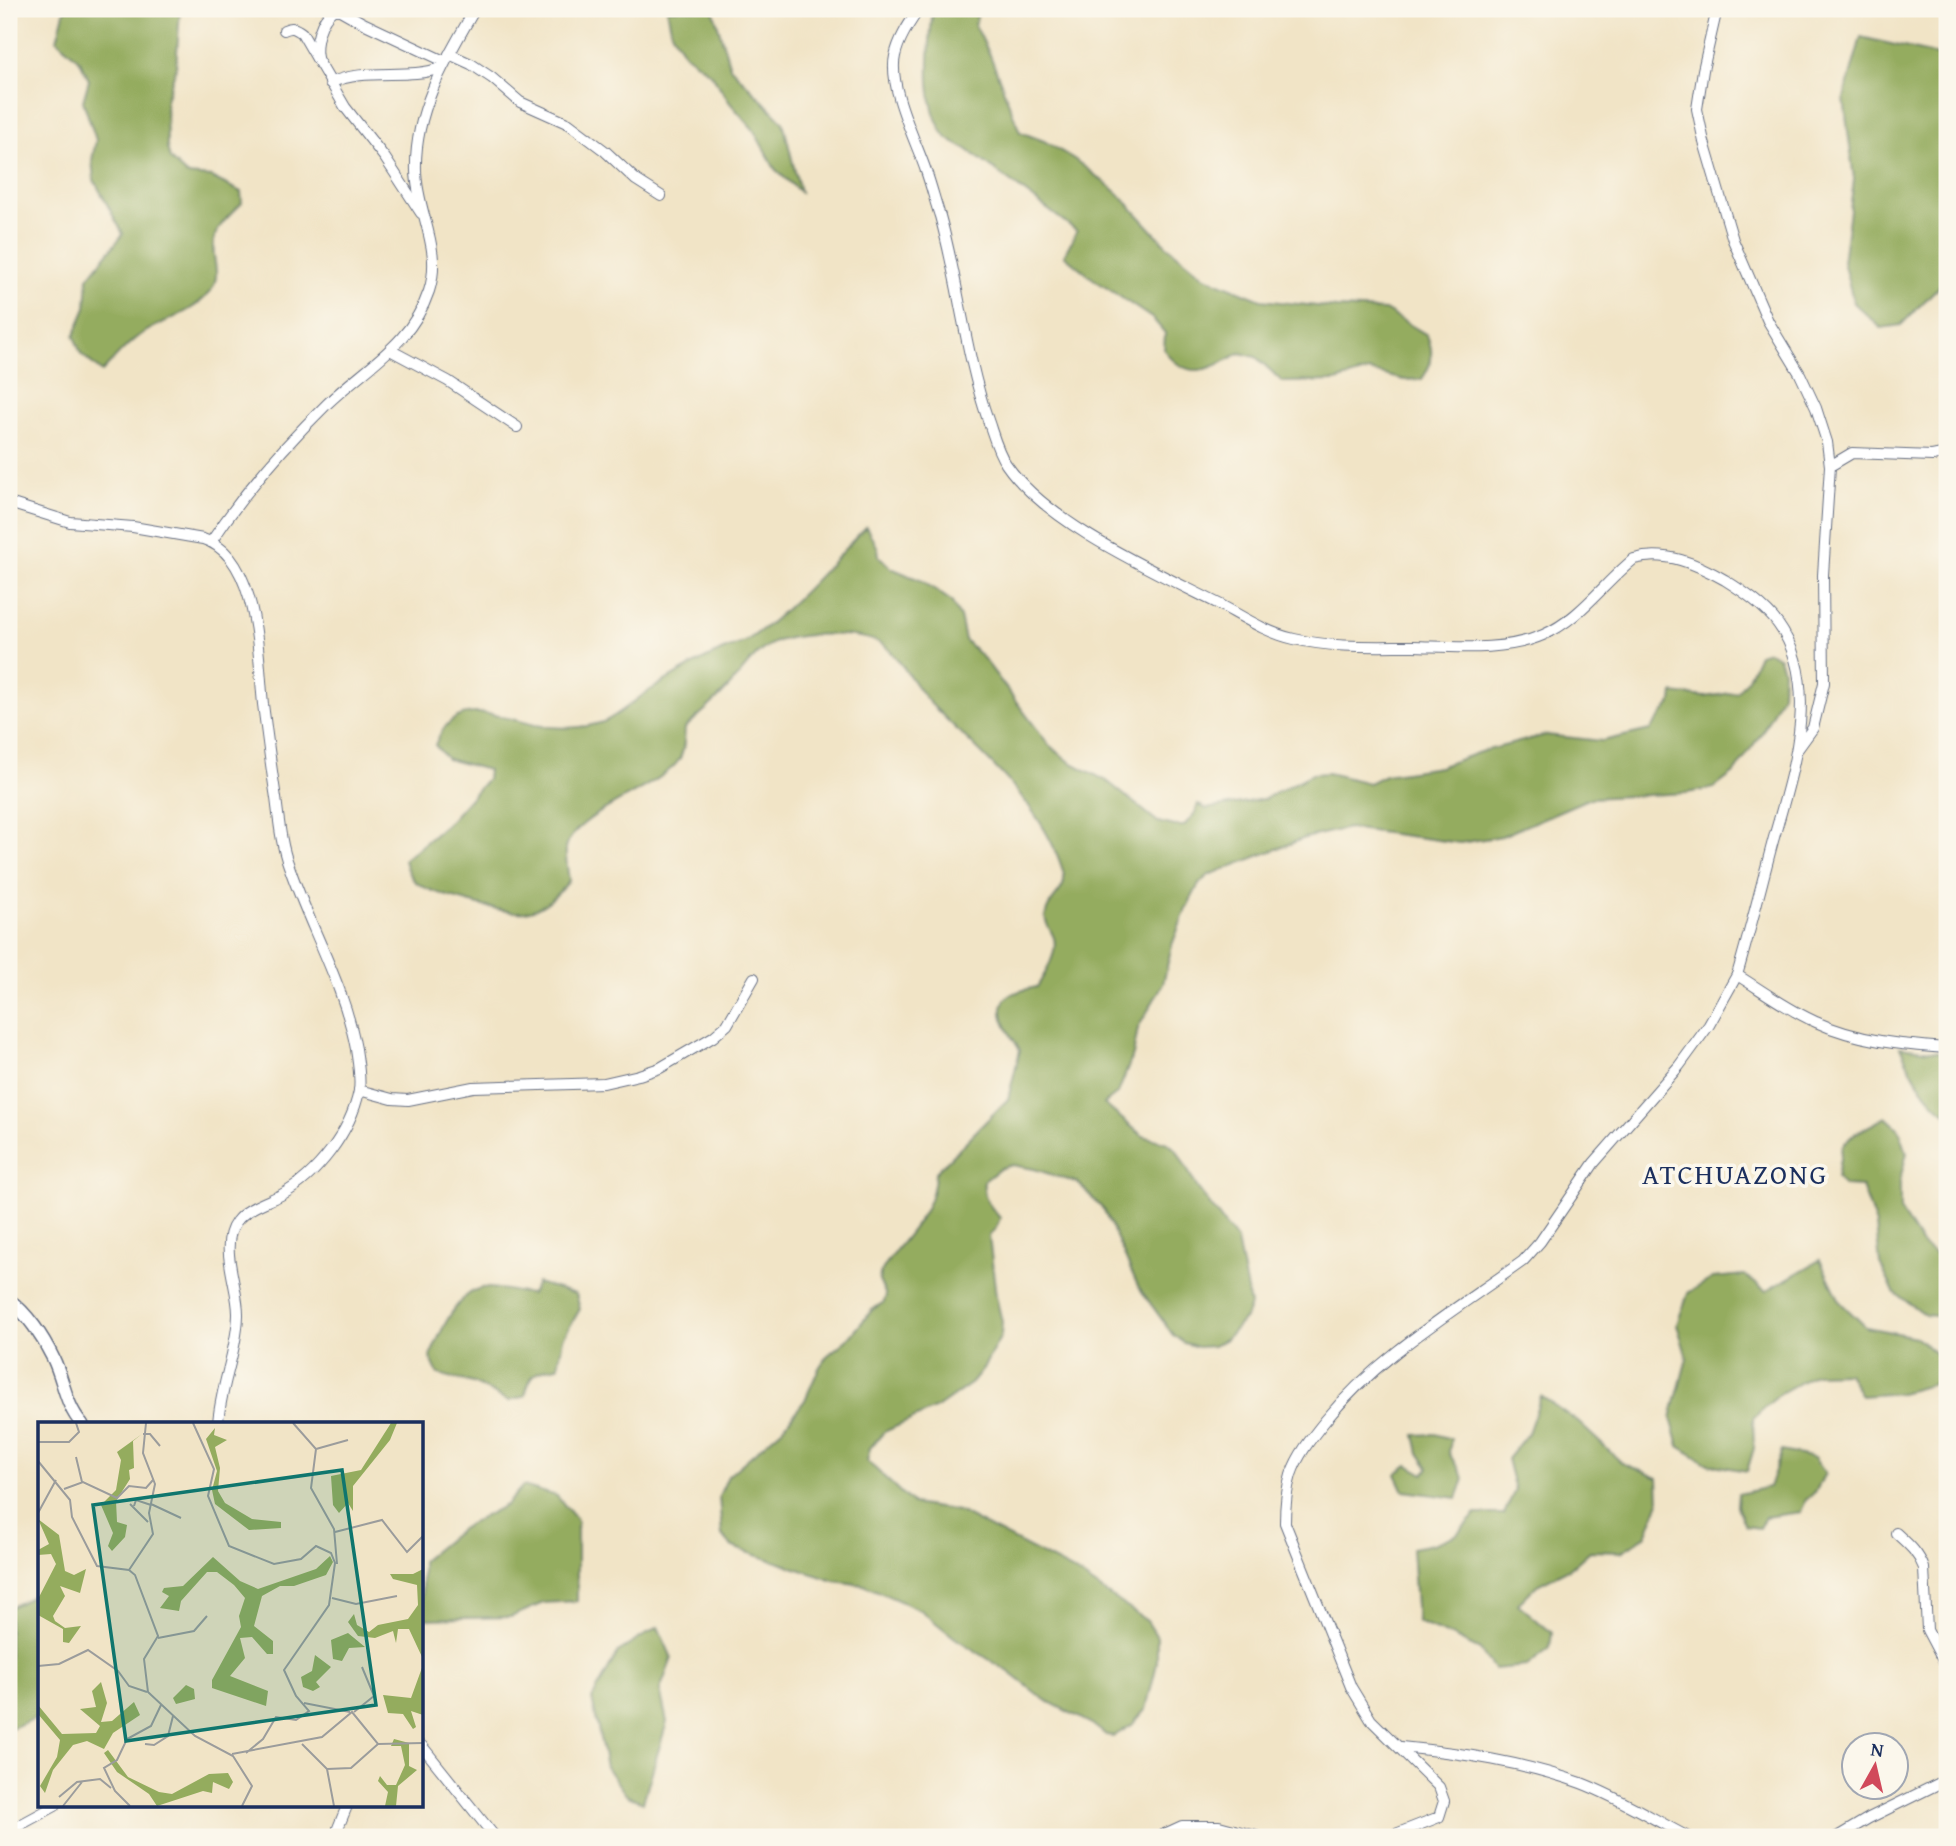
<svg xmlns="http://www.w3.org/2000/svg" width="1956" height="1846" font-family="'Gentium Book Plus',serif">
<rect width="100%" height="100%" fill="#fbf7ec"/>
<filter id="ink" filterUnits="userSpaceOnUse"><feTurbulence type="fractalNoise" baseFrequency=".0143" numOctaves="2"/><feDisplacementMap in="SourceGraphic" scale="14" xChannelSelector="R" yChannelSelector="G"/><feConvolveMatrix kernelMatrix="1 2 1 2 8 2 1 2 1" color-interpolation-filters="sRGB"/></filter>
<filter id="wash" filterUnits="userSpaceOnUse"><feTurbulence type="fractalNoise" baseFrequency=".00686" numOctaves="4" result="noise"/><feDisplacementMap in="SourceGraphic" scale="28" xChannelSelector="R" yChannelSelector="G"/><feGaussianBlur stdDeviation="1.57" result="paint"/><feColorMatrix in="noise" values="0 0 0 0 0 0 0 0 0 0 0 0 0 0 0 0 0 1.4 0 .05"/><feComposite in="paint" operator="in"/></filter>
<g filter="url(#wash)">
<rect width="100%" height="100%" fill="#f1e4c6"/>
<g fill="#94ac5e" stroke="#586e5e" stroke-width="2">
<path d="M65 9H180L176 68 166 100 167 147 170 159 187 175 211 177 241 192 242 203C232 213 220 223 215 236 208 255 225 275 209 293 190 316 160 320 136 338 124 347 113 361 102 372L81 354 74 336 86 308 88 278 123 234 94 180 92 160 96 140 83 101 89 80 80 61 57 40Z"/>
<path d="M667 9H713L730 67 783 122 800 192 775 169 753 129 730 103 712 75 684 53 672 34Z"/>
<path d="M936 9H979L975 25 990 55 1020 132 1044 141 1074 159 1117 192 1166 245 1205 277 1261 300 1336 308 1385 310 1427 335C1434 353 1433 363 1422 379L1404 380 1369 371 1336 381 1283 382 1256 357 1240 353C1210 369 1189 383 1164 350L1165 333 1153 319 1092 278 1064 255 1077 231 965 148C958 145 950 142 946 137 922 106 929 53 932 17Z"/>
<path d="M1861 37 1947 57V278L1901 325 1881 328 1854 303 1843 262 1854 180 1844 98Z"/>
<path d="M866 527 878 548 879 556 891 568 922 581 951 601 960 617 965 640 984 659 1049 745 1070 762 1107 781 1158 822 1175 826H1184L1195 813 1198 804 1206 809 1264 799 1312 774 1328 773 1369 783 1385 775 1439 767 1480 752 1546 735 1602 741 1650 730 1672 702 1673 693 1705 697 1737 692 1748 678 1759 654 1768 651 1779 658 1783 669 1782 694 1763 731 1734 773 1714 788 1687 793 1590 798 1502 836 1460 843 1348 828 1305 838 1209 875 1199 884 1186 909 1172 945 1163 984 1138 1028 1133 1055 1118 1093 1104 1104 1143 1136 1168 1143 1177 1151 1197 1187 1237 1241 1250 1305 1245 1318 1226 1339 1213 1346 1198 1347 1184 1343 1173 1335 1138 1286 1104 1210 1078 1183 1034 1169 1012 1165 1001 1168 984 1181C982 1198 990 1206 1000 1218L996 1228 989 1236 996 1296 1002 1322 1001 1336 981 1372 972 1383 937 1408 884 1432 870 1448 867 1461 913 1504 958 1511 1072 1570 1147 1621 1157 1637V1663L1146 1709 1132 1725 1114 1736 1106 1735 1092 1724 1045 1700 1009 1672 955 1638 920 1610 864 1585 834 1581 738 1549 731 1546 722 1535 719 1496 728 1476 783 1428 805 1400 819 1368 827 1356 850 1337 872 1310 884 1302 886 1295 879 1281 880 1274C899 1237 934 1219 935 1173L1008 1099 1020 1050C1012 1037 990 1008 1010 995 1017 991 1028 989 1037 987 1045 974 1058 953 1054 938 1051 929 1043 922 1046 913 1050 896 1069 891 1063 871 1042 801 978 752 929 702 914 686 903 662 886 647 867 631 801 632 778 641 753 650 742 675 724 692 712 705 698 716 685 728 684 738 685 751 679 760 659 789 572 814 566 848 565 858 568 871 569 881 558 894 544 909 526 912 508 915 432 894 417 883 409 877 406 869 404 860L446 825 487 779 488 770 447 759 435 745C454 695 495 716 535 725 556 729 583 729 603 722 620 715 636 698 652 689 673 676 695 663 717 653 726 648 737 646 746 641 787 615 831 562 866 527Z"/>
<path d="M1900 1047 1947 1053V1114C1924 1097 1912 1073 1900 1047Z"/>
<path d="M1886 1117 1899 1129 1907 1153 1900 1179V1210L1922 1245 1947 1262V1317L1925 1315 1894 1292 1880 1264 1876 1225 1862 1187 1844 1186 1837 1177 1842 1146 1854 1134Z"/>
<path d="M1820 1260 1841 1303 1866 1327 1916 1337 1942 1359 1941 1382 1901 1393 1861 1396 1848 1373 1815 1374 1781 1393 1753 1418 1754 1448 1747 1471 1708 1464 1679 1446 1671 1418 1687 1358 1677 1324 1688 1293 1713 1278 1744 1275 1766 1291Z"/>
<path d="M537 1283 576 1294 580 1309 563 1338 558 1367C536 1370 530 1373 525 1396L509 1401 473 1383 438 1374 430 1357C439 1335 455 1295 481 1288 492 1286 519 1293 531 1294Z"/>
<path d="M1541 1396 1578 1422 1622 1463 1658 1478 1659 1501 1646 1536 1621 1552 1590 1551 1571 1568 1537 1585 1518 1604 1552 1633 1550 1648 1527 1666 1494 1669 1480 1650 1449 1635 1417 1622 1412 1548 1433 1544 1456 1535 1476 1514H1504L1515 1490 1507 1459 1528 1433Z"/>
<path d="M1435 1434 1451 1439 1449 1453 1464 1479 1457 1498 1404 1491 1396 1474 1408 1465 1424 1474 1429 1468 1419 1453 1415 1435Z"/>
<path d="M1782 1451 1814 1458 1825 1473 1816 1491 1805 1501 1801 1512 1765 1517 1759 1528 1745 1526 1737 1506 1738 1494 1769 1487Z"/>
<path d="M523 1486 557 1496 577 1520V1601L543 1603 511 1617 422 1619V1561L462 1528 506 1505Z"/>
<path d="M40 1592V1716L9 1729V1608Z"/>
<path d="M658 1627 672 1658 660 1690 667 1722 643 1802 627 1796 606 1767 592 1699 618 1652Z"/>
</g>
</g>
<g filter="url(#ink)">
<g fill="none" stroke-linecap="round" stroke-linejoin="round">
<g stroke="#666e82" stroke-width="12">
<g id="street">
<path d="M919 9C909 24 899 38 895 56 888 87 916 141 926 171 931 185 935 201 940 216 959 283 965 354 988 420 993 434 997 451 1006 464 1047 524 1154 571 1219 604 1243 617 1267 633 1294 639 1333 648 1373 646 1413 646 1455 647 1504 652 1543 635 1579 620 1604 583 1634 559 1666 550 1697 564 1725 580 1744 592 1765 606 1778 624 1823 686 1791 776 1773 841 1761 886 1750 931 1737 975L1709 1025 1679 1066 1594 1163 1540 1242 1523 1261C1454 1311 1379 1355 1325 1421 1312 1437 1297 1456 1291 1475 1286 1491 1285 1507 1285 1523L1351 1687 1371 1720 1439 1787 1444 1801 1439 1817 1388 1837"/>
<path d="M1717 9 1703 70 1697 109 1704 142 1733 240 1768 321 1800 374 1816 408 1827 442 1830 466 1823 575 1824 683 1813 728 1797 750"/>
<path d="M284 30C292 26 295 28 302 33L345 107 385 158 421 213"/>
<path d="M449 54 471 64 492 78 520 102 569 124 605 151 636 180 661 196"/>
<path d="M317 58C314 43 321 19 333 10H340L363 23 444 61"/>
<path d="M330 83C366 67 406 80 441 68"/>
<path d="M390 350 448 381 517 427"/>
<path d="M1830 466 1852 453 1932 456 1947 453"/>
<path d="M9 503 70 522 133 527 203 539C259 556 258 657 263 704 267 735 271 767 276 798 279 821 281 845 289 866 310 928 344 984 356 1049 358 1063 361 1078 359 1091 351 1131 317 1176 281 1195 267 1202 246 1208 236 1222 218 1246 239 1288 238 1315 237 1351 220 1388 218 1424"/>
<path d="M211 542C245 491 284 446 327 404 366 366 411 345 429 291 443 249 417 213 416 171 414 111 446 59 475 9"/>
<path d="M1737 975C1763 991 1788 1010 1816 1022 1857 1041 1903 1045 1947 1048"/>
<path d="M359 1090 392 1099 408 1100 473 1087 604 1083 639 1075 660 1068 713 1037 727 1025 754 978"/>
<path d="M1896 1533C1908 1544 1918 1552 1924 1568L1927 1630 1947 1668"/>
<path d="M422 1746 495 1837"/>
<path d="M1401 1747C1462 1753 1523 1762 1581 1783 1618 1797 1653 1819 1688 1837"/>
<path d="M9 1831 55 1806"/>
<path d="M337 1837 338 1828 347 1806"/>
<path d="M1158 1837 1182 1826H1219L1260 1837"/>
<path d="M1837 1837 1869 1818 1942 1782 1947 1777"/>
</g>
</g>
<g stroke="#666e82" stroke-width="15">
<path id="secondary" d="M9 1300C27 1313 43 1337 53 1358 64 1380 65 1405 82 1424"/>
</g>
<use href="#street" stroke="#fff" stroke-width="10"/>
<use href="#secondary" stroke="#fff" stroke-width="12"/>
</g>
</g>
<g text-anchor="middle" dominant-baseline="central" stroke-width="7" stroke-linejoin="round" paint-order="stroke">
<g font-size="28" letter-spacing="2" fill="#1b2f5e" stroke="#fbf7ec">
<text x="1735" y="1173">ATCHUAZONG</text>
</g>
</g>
<g transform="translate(38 1422)">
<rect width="385" height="385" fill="#f1e4c6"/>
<path d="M353 1H359L352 18 315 64V89L310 81 301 91 295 83 293 54 323 48ZM177 6 176 13 189 18 177 25 182 46 180 69 187 81 214 97 243 100V106L211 108 177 82 174 68 179 49 168 17ZM104 12 95 19 96 46 91 48 92 57 78 79 79 100 89 103 87 115 74 129 70 124 75 111 63 83 78 68 83 38 79 30ZM0 97 21 113 27 149 36 153 48 147 42 171 22 164 27 174 15 194 17 199 27 206 43 204 31 221 25 220V207L0 193V177L18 142 13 132 0 133V128L11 122ZM292 134 295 140 288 153 256 164H242L224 174 216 204 235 219V232H229L214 215 202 216 207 236 192 254 230 269 228 284 174 266V258L203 205 201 194 207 176 196 163 179 150H169L143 179 141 189 122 186 131 174 124 170 126 166 145 164 175 135 202 159 220 167 278 147ZM385 147V237L371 207H360L358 221 355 209 337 216 320 214 310 200 316 192 319 203 331 210 340 203 370 197 380 183 379 163 355 157 352 152H375ZM310 211 327 225 311 226 304 239 295 237 293 218ZM277 233 293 245 278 260 282 265 275 269 265 265 263 255 274 249ZM385 243V293L373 289 378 305 375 307 365 292 350 291 345 273 373 276ZM63 260 69 281 63 300 74 299 96 280 102 293 75 311 66 327 49 319 35 323 15 348 7 371 2 364 19 335 22 318 0 292V283L24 312 58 311 62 304 42 287 58 285 54 269ZM148 263 156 267 157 277 138 282 135 276ZM356 317 371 321V344L379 348 360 364 358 384H347L350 370 340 359 342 354 349 363H358L367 343 363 324H353ZM70 328 90 355 121 370 134 372 171 352 190 351 195 360 191 367 175 360 174 371 165 369 119 384 111 372 79 350 66 331Z" fill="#94ac5e"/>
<path fill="none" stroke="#9b9c9c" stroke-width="2" d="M155 1 176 47 170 74 191 124 236 142 263 137 278 124 293 131 297 141 291 183 246 248 258 274 271 289 258 298 238 295 225 317 208 331M255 1 278 27 273 66 296 107 299 142M105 12H112L122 24M0 20H31L41 10 38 1M278 27 310 18M38 35 44 60M0 39 32 78 34 95 59 144 91 148 97 153 120 214 106 237 110 270 157 314 195 334 214 364 204 384M26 67 45 60 79 76 91 64 108 66 115 58M92 82 110 100M113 82 143 96M96 84 98 78 113 83M0 91 18 58M297 110 344 98 369 130 385 114M91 148 115 112 111 91 117 62 105 31 108 1M294 176 318 182 359 174M120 216 156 209 169 194M0 244 21 242 50 228 80 249 91 264 109 270M266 281 312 290M316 290 336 274 324 245M107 322 116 323 130 314 135 294M264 322 289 347 296 384M194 332 284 315 314 290 340 322 385 321M289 347 313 346 340 322M21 375 39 360 62 357 73 366M25 384 44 360M92 384 77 369 66 346 79 338 89 317 113 304 123 283"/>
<path fill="#0f766e" fill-opacity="0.15" stroke="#0f766e" stroke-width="3.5" d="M304 48 338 283 88 319 55 83Z"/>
<rect width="385" height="385" fill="none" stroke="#1b2f5e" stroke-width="3.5"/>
</g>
<rect width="1956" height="1846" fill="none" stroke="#fbf7ec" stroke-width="35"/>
<g transform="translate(1875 1766) rotate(8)"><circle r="33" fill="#fbf7ec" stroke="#a1a7b3" stroke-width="2"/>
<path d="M0-5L12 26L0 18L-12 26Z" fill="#d1495b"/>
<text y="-10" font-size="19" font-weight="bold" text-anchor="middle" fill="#1b2f5e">N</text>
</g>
</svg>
